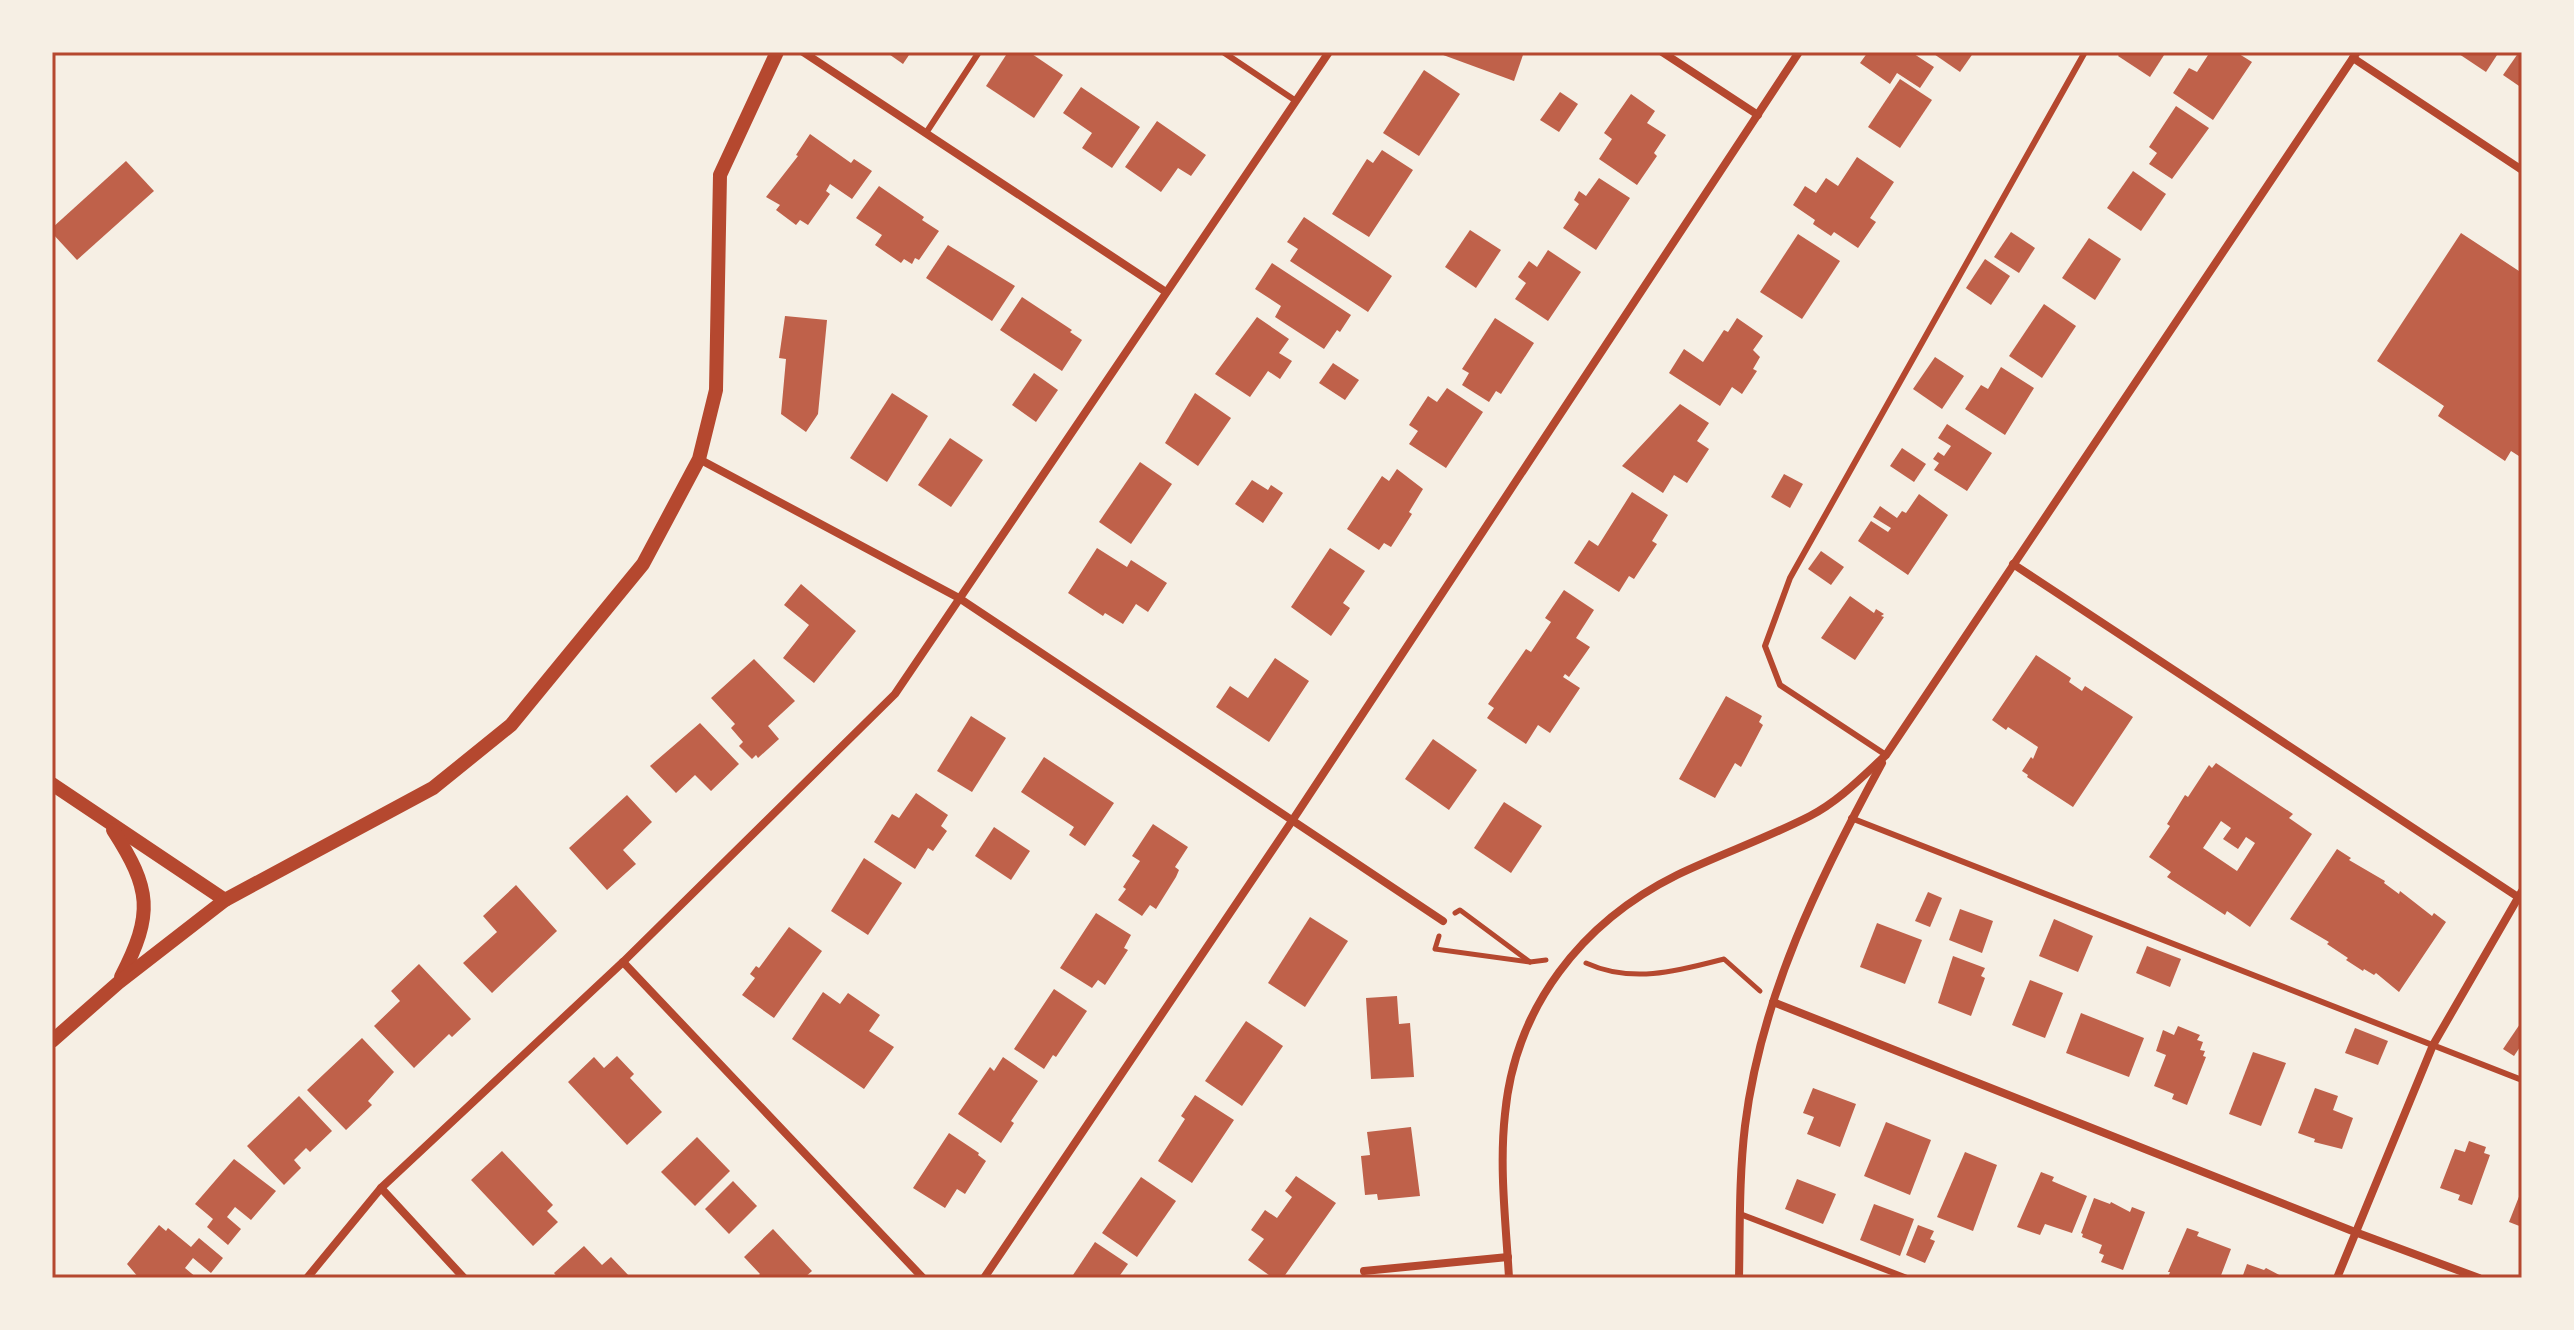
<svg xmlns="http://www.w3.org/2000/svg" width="2574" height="1330" font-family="Lora,serif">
<rect width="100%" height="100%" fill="#f6efe4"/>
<g fill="#bf614a" fill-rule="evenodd">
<path d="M886 52H911L903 64Z"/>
<path d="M1008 52H1029L1063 75 1034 118 986 86Z"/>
<path d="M1435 52H1524L1514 81Z"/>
<path d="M1868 52H1911L1934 67 1920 88 1897 73 1890 84 1860 63Z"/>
<path d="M1931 52H1974L1960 72Z"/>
<path d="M2121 52H2166L2150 77 2118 56Z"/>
<path d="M2210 52H2236L2252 62 2213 120 2173 93 2189 68 2197 72Z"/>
<path d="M2456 52H2499L2486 72Z"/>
<path d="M2519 52H2522V88L2503 75Z"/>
<path d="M1424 70 1460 94 1419 156 1383 133Z"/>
<path d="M1900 79 1932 100 1900 148 1868 127Z"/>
<path d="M1081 87 1140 127 1112 168 1082 148 1092 133 1063 113Z"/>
<path d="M1560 92 1578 104 1559 132 1540 120Z"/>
<path d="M1631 94 1655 111 1647 123 1666 135 1654 153 1657 156 1637 185 1599 159 1612 139 1604 133Z"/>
<path d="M2176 106 2209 128 2172 179 2149 164 2157 153 2149 147Z"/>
<path d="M1157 121 1206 155 1191 176 1178 168 1161 192 1125 167Z"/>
<path d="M810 134 851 163 854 159 872 171 852 199 830 184 826 191 830 194 808 225 800 220 796 225 776 210 780 205 766 197 798 156 796 155Z"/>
<path d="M1382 150 1413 170 1369 237 1332 214 1367 159 1373 163Z"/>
<path d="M1857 157 1894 182 1870 218 1876 222 1858 248 1834 232 1831 236 1813 224 1815 220 1793 205 1805 186 1816 193 1826 178 1838 186Z"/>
<path d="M126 161 154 191 77 260 52 233V228Z"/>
<path d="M2133 171 2166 194 2141 231 2107 208Z"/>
<path d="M1599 178 1630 198 1596 250 1563 228 1579 204 1574 200 1579 191 1586 196Z"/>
<path d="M879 186 924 217 922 220 939 231 919 260 915 258 912 264 904 259 901 263 875 245 882 235 856 218Z"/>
<path d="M1304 217 1392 276 1368 312 1290 261 1298 249 1287 242Z"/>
<path d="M1470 230 1501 250 1476 288 1445 267Z"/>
<path d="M2011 232 2035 248 2019 273 1994 257Z"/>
<path d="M2461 233 2522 273V458L2511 451 2505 461 2438 416 2444 406 2377 361Z"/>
<path d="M1798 234 1840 261 1802 319 1760 292Z"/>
<path d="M2089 238 2121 259 2095 300 2062 278Z"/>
<path d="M948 245 1015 286 992 321 926 278Z"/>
<path d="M1548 250 1581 272 1548 321 1515 299 1526 283 1518 277 1529 261 1537 267Z"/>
<path d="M1985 259 2010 276 1991 305 1966 288Z"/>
<path d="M1272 263 1351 315 1340 332 1337 330 1324 349 1275 317 1281 306 1255 289Z"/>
<path d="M1022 297 1072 330 1070 332 1082 340 1062 371 1000 330Z"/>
<path d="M2044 304 2076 326 2042 378 2009 356Z"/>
<path d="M785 316 827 320 818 414 806 432 781 414 786 359 779 358Z"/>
<path d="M1257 317 1289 339 1279 353 1292 361 1280 379 1268 371 1250 397 1215 374Z"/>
<path d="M1495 318 1534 343 1501 394 1496 391 1489 402 1462 385 1469 373 1462 369Z"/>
<path d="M1737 318 1763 336 1753 350 1760 357 1753 369 1757 371 1742 394 1732 387 1720 406 1669 373 1684 349 1703 362 1724 330 1728 332Z"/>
<path d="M1935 357 1964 376 1942 409 1913 389Z"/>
<path d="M1333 363 1359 380 1345 400 1319 383Z"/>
<path d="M2001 367 2034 388 2005 435 1965 409 1981 385 1988 389Z"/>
<path d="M1034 373 1058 390 1036 422 1012 405Z"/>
<path d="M1447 388 1483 412 1446 468 1409 444 1418 431 1409 425 1428 396 1437 402Z"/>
<path d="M892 393 928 416 887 482 850 458Z"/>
<path d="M1195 393 1231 418 1198 466 1165 443Z"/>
<path d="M1680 404 1709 423 1697 441 1709 449 1687 483 1674 475 1663 493 1622 466Z"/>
<path d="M1947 424 1992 453 1967 491 1934 470 1939 463 1933 459 1938 452 1944 456 1951 446 1938 438Z"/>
<path d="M950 438 983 460 951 507 918 485Z"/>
<path d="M1902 448 1926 464 1914 482 1890 466Z"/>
<path d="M1140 462 1172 484 1131 544 1099 522Z"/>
<path d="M1397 469 1423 489 1409 512 1412 514 1391 547 1384 543 1379 550 1347 529 1382 476 1389 481Z"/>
<path d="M1784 474 1803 484 1790 508 1771 497Z"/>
<path d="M1252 480 1268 490 1271 485 1283 493 1263 523 1235 504Z"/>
<path d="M1632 492 1668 515 1652 541 1657 544 1634 579 1629 576 1619 592 1574 563 1589 540 1598 546Z"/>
<path d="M1919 494 1948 515 1908 575 1858 541 1871 521 1888 532 1891 528 1873 517 1880 506 1897 518 1902 511 1906 513Z"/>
<path d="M1097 548 1127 567 1131 560 1167 583 1148 612 1136 604 1123 624 1105 613 1103 616 1068 593Z"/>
<path d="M1330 548 1365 571 1343 603 1350 608 1331 636 1291 607Z"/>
<path d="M1821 551 1844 567 1831 585 1808 569Z"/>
<path d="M801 584 856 631 814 683 783 658 809 625 784 605Z"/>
<path d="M1564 590 1594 610 1576 638 1590 647 1569 677 1565 674 1563 677 1580 688 1550 733 1538 725 1526 744 1487 718 1494 708 1488 704 1526 649 1531 652 1551 622 1545 618Z"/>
<path d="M1850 596 1874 613 1876 609 1884 614 1881 616 1884 617 1855 660 1821 638Z"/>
<path d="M2036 655 2071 678 2069 682 2082 691 2085 686 2133 717 2073 807 2027 777 2028 775 2022 771 2031 757 2033 759 2038 747 2008 727 2006 730 1992 720Z"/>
<path d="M1275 658 1309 681 1269 742 1216 707 1230 686 1248 698Z"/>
<path d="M754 659 795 701 768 726 779 739 758 758 756 755 752 759 739 746 743 742 731 728 735 724 711 698Z"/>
<path d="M1726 696 1762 716 1759 722 1763 725 1741 767 1735 763 1715 798 1679 779Z"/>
<path d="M971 716 1006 738 972 792 937 771Z"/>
<path d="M700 723 739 764 711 791 695 775 676 793 650 766Z"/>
<path d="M1433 739 1477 770 1449 810 1405 779Z"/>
<path d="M1044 757 1114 803 1085 846 1069 835 1074 827 1021 792Z"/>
<path d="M2216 763 2293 814 2289 818 2312 834 2250 927 2227 911 2225 915 2167 877 2171 872 2149 857 2170 826 2167 824 2185 795 2188 797 2209 765 2212 768ZM2221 821 2231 828 2223 839 2238 849 2246 837 2255 843 2237 871 2203 848Z"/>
<path d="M916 793 948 815 941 826 947 831 933 851 928 848 915 869 874 842 892 814 899 818Z"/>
<path d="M627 795 652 822 623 850 636 864 607 890 569 848Z"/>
<path d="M1504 802 1542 826 1511 873 1474 848Z"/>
<path d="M1153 824 1188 847 1175 867 1179 870 1176 877 1156 909 1150 905 1142 916 1118 900 1126 889 1123 887 1140 861 1132 856Z"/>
<path d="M994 827 1030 851 1011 880 975 856Z"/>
<path d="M2337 849 2351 858 2349 860 2385 881 2384 883 2399 894 2400 891 2432 916 2434 913 2446 922 2399 992 2376 973 2374 975 2364 969 2363 971 2346 960 2348 958 2327 944 2329 942 2290 919Z"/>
<path d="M864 858 902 883 868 935 831 911Z"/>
<path d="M516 885 557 931 492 993 463 963 497 932 483 916Z"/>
<path d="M1928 892 1942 898 1930 927 1915 921Z"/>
<path d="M1960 909 1993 921 1982 953 1949 940Z"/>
<path d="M1096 913 1131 935 1124 948 1128 950 1105 985 1098 980 1092 988 1060 968Z"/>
<path d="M1310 917 1348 941 1305 1007 1268 983Z"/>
<path d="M2054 919 2093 936 2078 972 2039 956Z"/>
<path d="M1877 923 1922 940 1905 984 1860 967Z"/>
<path d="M789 927 822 951 774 1018 742 995 755 978 750 974 756 966 759 968Z"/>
<path d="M2147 946 2181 959 2170 987 2136 973Z"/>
<path d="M1953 956 1985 968 1981 976 1985 978 1971 1016 1938 1003Z"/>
<path d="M419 964 471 1019 452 1037 449 1034 414 1068 374 1026 400 1001 391 991Z"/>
<path d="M2030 980 2063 993 2045 1038 2012 1025Z"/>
<path d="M1054 989 1087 1011 1056 1057 1053 1055 1044 1069 1014 1049Z"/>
<path d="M823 992 840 1004 848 993 880 1015 869 1031 894 1047 864 1089 792 1039Z"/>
<path d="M1397 996 1399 1024 1410 1023 1414 1077 1371 1079 1366 998Z"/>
<path d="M2081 1013 2144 1038 2129 1077 2066 1053Z"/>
<path d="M1246 1021 1283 1046 1242 1106 1205 1081Z"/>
<path d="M2522 1021V1044L2514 1056 2503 1049Z"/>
<path d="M2178 1026 2200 1035 2197 1040 2203 1042 2200 1050 2205 1051 2203 1056 2206 1057 2187 1105 2172 1099 2174 1094 2154 1086 2166 1055 2156 1051 2163 1030 2174 1035Z"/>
<path d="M2355 1028 2388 1041 2378 1065 2345 1053Z"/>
<path d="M362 1038 394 1072 368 1101 372 1105 346 1130 307 1090Z"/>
<path d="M2253 1052 2286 1063 2261 1126 2229 1114Z"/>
<path d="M617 1056 634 1074 630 1078 662 1112 627 1145 568 1082 594 1057 604 1068Z"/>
<path d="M1003 1057 1038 1081 1011 1121 1014 1123 1001 1143 958 1114 990 1067 994 1071Z"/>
<path d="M1813 1088 1856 1104 1840 1147 1807 1134 1814 1117 1803 1113Z"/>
<path d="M2315 1088 2338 1096 2333 1110 2353 1118 2342 1149 2314 1142 2315 1139 2298 1133Z"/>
<path d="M1195 1095 1234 1120 1192 1183 1158 1161 1185 1119 1181 1116Z"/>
<path d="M299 1096 332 1131 310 1152 306 1148 294 1160 301 1168 284 1185 247 1146Z"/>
<path d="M1886 1122 1931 1140 1910 1195 1864 1176Z"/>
<path d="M1411 1127 1420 1196 1378 1200 1377 1194 1365 1195 1361 1156 1370 1155 1367 1132Z"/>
<path d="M949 1133 979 1153 978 1155 986 1161 965 1194 957 1189 945 1208 913 1188Z"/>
<path d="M697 1137 730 1171 695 1206 661 1172Z"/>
<path d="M2469 1141 2486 1147 2484 1153 2490 1155 2472 1205 2458 1200 2460 1195 2440 1188 2455 1149 2465 1152Z"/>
<path d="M502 1151 553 1205 547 1211 558 1222 533 1246 471 1180Z"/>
<path d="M1965 1152 1997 1165 1973 1231 1937 1217Z"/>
<path d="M234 1159 276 1191 251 1220 235 1207 227 1217 241 1229 228 1245 207 1227 213 1219 195 1204Z"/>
<path d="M2041 1172 2054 1177 2052 1181 2087 1196 2072 1233 2045 1224 2040 1235 2017 1227Z"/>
<path d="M1296 1176 1336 1203 1283 1278H1273L1248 1260 1264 1239 1251 1230 1265 1210 1277 1218 1292 1197 1285 1191Z"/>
<path d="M1141 1177 1176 1201 1137 1257 1102 1233Z"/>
<path d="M1797 1179 1836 1194 1823 1224 1785 1209Z"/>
<path d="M733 1181 757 1206 729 1234 705 1209Z"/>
<path d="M2522 1189V1227L2509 1222Z"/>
<path d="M2094 1198 2110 1204 2111 1202 2130 1212 2132 1207 2145 1212 2123 1270 2101 1262 2104 1255 2099 1253 2102 1245 2082 1237 2083 1234 2081 1233Z"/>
<path d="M1874 1204 1914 1219 1900 1256 1860 1240Z"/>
<path d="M159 1225 166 1231 168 1228 191 1247 199 1238 223 1258 211 1273 193 1258 185 1268 197 1278H139L127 1264Z"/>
<path d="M1918 1225 1934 1231 1930 1239 1935 1241 1925 1263 1906 1255Z"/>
<path d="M2187 1228 2199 1232 2197 1236 2231 1249 2220 1278H2168L2170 1272H2168Z"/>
<path d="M773 1229 812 1271 804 1278H756L760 1274 744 1257Z"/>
<path d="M1095 1242 1128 1264 1118 1278H1071Z"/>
<path d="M584 1246 602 1265 611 1257 631 1278H558L554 1273Z"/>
<path d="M2247 1264 2264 1270 2266 1268 2285 1278H2242Z"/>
</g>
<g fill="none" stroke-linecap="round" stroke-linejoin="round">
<g stroke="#b5482f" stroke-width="5">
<path d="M1455 913 1460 910 1530 962"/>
<path d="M1439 936 1435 949 1530 962 1546 960"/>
<path d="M1586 963C1632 984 1678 971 1724 959L1760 991"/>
</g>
<g stroke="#b5482f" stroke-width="6">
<path d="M1223 52 1296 101"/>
<path d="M926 133 979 52"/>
<path d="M1886 755 1780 685 1765 646 1790 578 2085 52"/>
<path d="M1851 818 2522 1080"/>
<path d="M1740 1214 1907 1278"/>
</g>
<g stroke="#b5482f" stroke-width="8">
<path d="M803 52 1166 292"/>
<path d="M1662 52 1758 115"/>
<path d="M2353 58 2522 170"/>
<path d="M699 459 959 598 1443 921"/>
<path d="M2013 564 2518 897"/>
<path d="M623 962 923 1278"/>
<path d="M1773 1002 2355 1232 2479 1278"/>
<path d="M381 1188 464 1278"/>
<path d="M1364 1271 1508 1257"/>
<path d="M307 1278 381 1188 623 962 895 694 1329 52"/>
<path d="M984 1278 1292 821 1799 52"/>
<path d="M1509 1278C1506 1224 1499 1168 1505 1114 1515 1007 1582 922 1677 875 1721 854 1767 838 1810 816 1839 801 1862 777 1886 755L2357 52"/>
<path d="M1739 1278C1740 1227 1739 1176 1745 1126 1761 996 1820 877 1882 763"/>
<path d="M2337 1278 2433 1045 2522 891"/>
</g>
<g stroke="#b5482f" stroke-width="14">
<path d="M52 784 225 900"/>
<path d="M113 830C151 889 154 913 121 977"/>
<path d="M52 1041 118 983 225 900 433 788 511 725 643 564 699 459 716 390 720 175 777 52"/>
</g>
</g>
<rect width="2574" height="1330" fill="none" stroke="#f6efe4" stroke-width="108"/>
<rect x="54" y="54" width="2466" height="1222" fill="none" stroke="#b5482f" stroke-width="3"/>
</svg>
